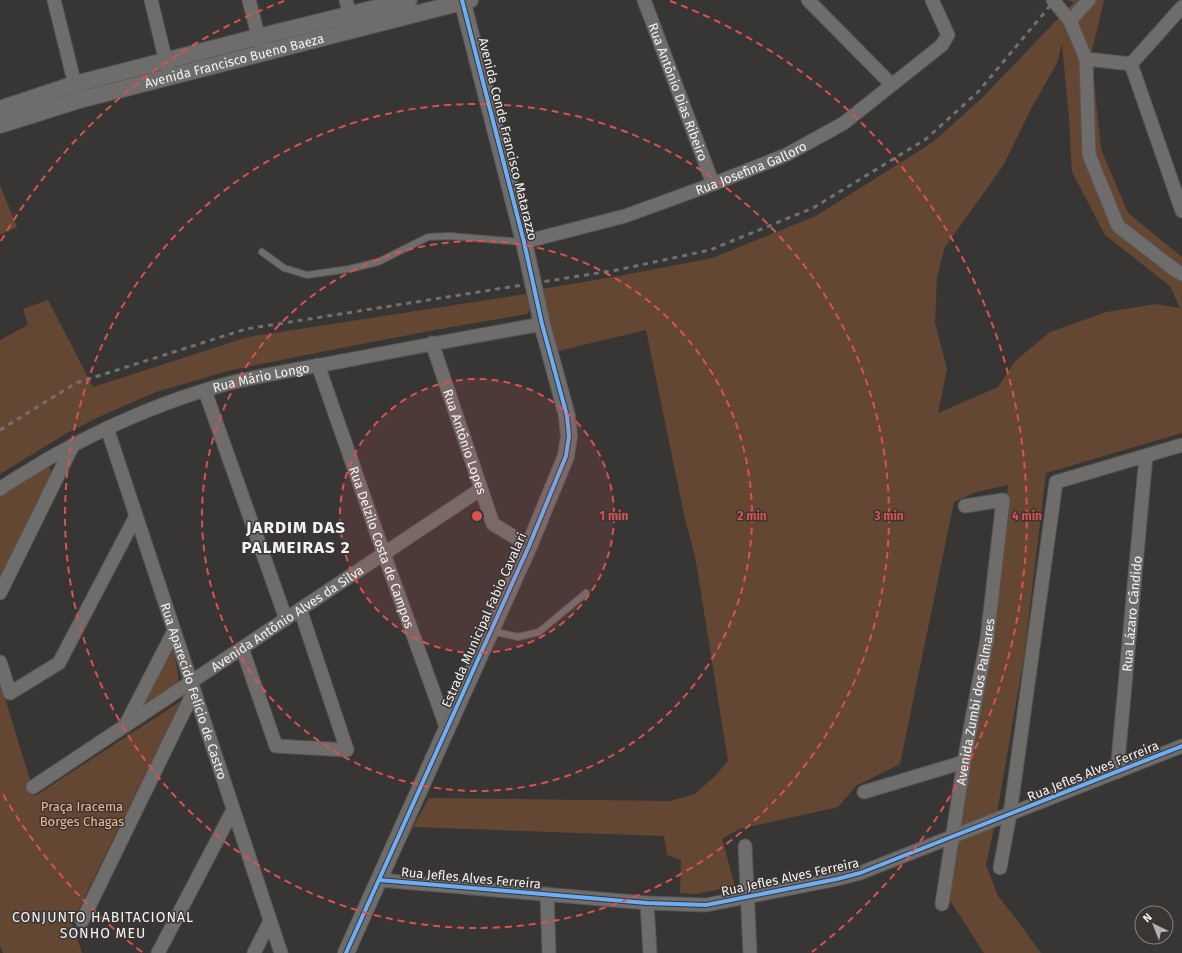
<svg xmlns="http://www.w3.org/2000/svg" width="1182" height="953" font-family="'Fira Sans',sans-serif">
<rect width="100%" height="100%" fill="#383635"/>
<g fill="#644733" fill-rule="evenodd">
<path d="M1066 0H1104L1091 54 1101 149 1128 213 1182 257V433L1046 473 1024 657 996 819 986 865 998 896 1017 920 1041 953H984L949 899 969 765 997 600 1008 485 976 492 954 502 900 764 856 786 838 807 739 829 722 839 735 886 696 894 680 893 681 860 667 855 664 836 413 827 429 798 670 801 695 794 715 776 728 761 695 556 685 519 646 330 558 351 541 289 614 277 712 258 816 216 933 142 980 100 1074 2ZM1062 44 1069 117 1072 172 1105 235 1170 286 1180 308 1155 304 1106 312 1050 332 1015 361 998 387 938 413 947 369 935 323 937 276 945 247 1003 166 1031 109 1057 63Z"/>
<path d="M0 185 17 227 0 235Z"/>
<path d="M526 294 530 310 527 314 429 331 316 353 227 371 201 379 156 392 101 416 67 433 0 474V340L28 325 23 309 48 300 93 387 248 337Z"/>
<path d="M47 466 51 469 52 474 0 579V493Z"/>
<path d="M173 644 179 682 143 706Z"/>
<path d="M0 682 35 796 181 701 72 923 82 953H3L0 946Z"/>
</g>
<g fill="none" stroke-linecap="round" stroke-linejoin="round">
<g stroke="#575554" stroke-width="8">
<g id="service">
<path d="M262 252 284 268 307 275 349 269 378 262 428 237 449 236 522 242"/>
<path d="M492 631 518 637 539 632 586 593"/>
</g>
</g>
<g stroke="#575554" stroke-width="15">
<g id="minor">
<path d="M54 0 77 93"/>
<path d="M151 0 168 70"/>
<path d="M249 0 261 47"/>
<path d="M346 0 352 24"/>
<path id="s1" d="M644 0 713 184"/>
<path d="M808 0 891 84"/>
<path d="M1053 0 1070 21 1086 59 1089 155 1118 226 1175 270 1182 274"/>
<path d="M1070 21 1089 0"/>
<path d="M1086 59 1131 64 1182 7"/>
<path d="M1131 64 1182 211"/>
<path id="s2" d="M524 242 625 216 713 184 786 155 844 123 942 45 948 35 932 0"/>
<path id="s3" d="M432 343 493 524 529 546"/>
<path id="s4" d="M318 365 384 554 447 729"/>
<path d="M205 391 286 619"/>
<path id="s5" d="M107 428 281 953"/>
<path id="s6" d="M0 489C15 478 31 470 46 460 104 427 165 400 230 383 267 374 305 368 343 361 409 348 475 336 542 324"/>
<path d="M0 593 73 445"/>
<path d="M242 648 276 746 347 750 300 609"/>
<path d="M0 662 10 693 59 663 136 516"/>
<path d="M126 724 174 631"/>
<path id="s7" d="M1117 772 1146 456"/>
<path id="s8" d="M33 787 481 489"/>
<path d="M864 792 964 762"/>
<path d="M745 846 750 953"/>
<path d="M1000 868 1010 814 1056 482 1182 445"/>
<path d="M379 880 647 903 706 905 837 879 860 873 1182 746"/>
<path d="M547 894 549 953"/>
<path d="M647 903 650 953"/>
<path id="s9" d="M942 904 964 762 987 639 1003 500 965 506"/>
<path d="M82 921 194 691"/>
<path d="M158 953 233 810"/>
<path d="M254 953 270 921"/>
</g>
</g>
<g stroke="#575554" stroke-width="18">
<g id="tertiary">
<path d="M0 109 75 84 258 37 409 0"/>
<path id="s10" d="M0 125 79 100 470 0"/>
<path d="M346 953 529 546 566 456 569 436 567 416 542 324 524 242 462 0"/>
</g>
</g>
<use href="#service" stroke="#6e6d6c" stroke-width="6"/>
<use href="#minor" stroke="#6e6d6c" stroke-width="13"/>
<use href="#tertiary" stroke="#6e6d6c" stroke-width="16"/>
<path stroke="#717070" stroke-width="3" stroke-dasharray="5 5" stroke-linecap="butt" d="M0 430 76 383 246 329 617 270 710 250 813 208 926 139 978 92 1055 0"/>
<g stroke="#393634" stroke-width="6">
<g id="cycleway">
<path d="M379 880 647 903 706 905 837 879 860 873 1182 746"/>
<path d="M346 953 529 546 566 456 569 436 567 416 542 324 524 242 462 0"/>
</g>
</g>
<use href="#cycleway" stroke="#6dadf4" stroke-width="4"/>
</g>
<circle cx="477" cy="516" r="137" fill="#dc5150" fill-opacity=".12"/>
<g fill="none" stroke="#dc5150" stroke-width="2" stroke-dasharray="7 5">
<circle cx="477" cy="516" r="137"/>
<circle cx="477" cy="516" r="275"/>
<circle cx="477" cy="516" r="412"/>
<path d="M142 952A550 550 0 0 1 1 791M1 241A550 550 0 0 1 284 1M670 1A550 550 0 0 1 812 952"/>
</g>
<g text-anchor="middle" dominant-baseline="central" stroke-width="3" stroke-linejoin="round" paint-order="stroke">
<g font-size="13" fill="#f5f3f2" stroke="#393634">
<text stroke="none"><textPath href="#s10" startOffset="243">Avenida Francisco Bueno Baeza</textPath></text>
<text stroke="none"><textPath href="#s1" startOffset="98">Rua Antônio Dias Ribeiro</textPath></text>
<text transform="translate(508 139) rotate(76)">Avenida Conde Francisco Matarazzo</text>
<text stroke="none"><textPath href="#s2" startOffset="239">Rua Josefina Galloro</textPath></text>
<text stroke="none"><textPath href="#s6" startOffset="286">Rua Mário Longo</textPath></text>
<text stroke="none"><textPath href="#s3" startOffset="104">Rua Antônio Lopes</textPath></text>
<text stroke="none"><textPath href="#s4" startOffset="193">Rua Delzilo Costa de Campos</textPath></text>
<text stroke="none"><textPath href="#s7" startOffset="159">Rua Lázaro Cândido</textPath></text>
<text stroke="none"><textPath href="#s8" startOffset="305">Avenida Antônio Alves da Silva</textPath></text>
<text transform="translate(484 620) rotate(-66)">Estrada Municipal Fabio Cavalari</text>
<text stroke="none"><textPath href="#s5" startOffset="277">Rua Aparecido Felício de Castro</textPath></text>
<text stroke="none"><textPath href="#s9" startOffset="205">Avenida Zumbi dos Palmares</textPath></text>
<text transform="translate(1093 771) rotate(-22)">Rua Jefles Alves Ferreira</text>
<text transform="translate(790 877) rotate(-12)">Rua Jefles Alves Ferreira</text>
<text transform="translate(471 878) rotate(5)">Rua Jefles Alves Ferreira</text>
</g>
<g font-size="13" fill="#f5b68c" stroke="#393634">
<text x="82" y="806">Praça Iracema<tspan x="82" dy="15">Borges Chagas</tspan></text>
</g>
<g font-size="14" letter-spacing="1" fill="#f5f3f2" stroke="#393634">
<text x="103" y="917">CONJUNTO HABITACIONAL<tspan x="103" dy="16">SONHO MEU</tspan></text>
</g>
<g font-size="17" font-weight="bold" letter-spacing="1" fill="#f5f3f2" stroke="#393634">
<text x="296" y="527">JARDIM DAS<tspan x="296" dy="20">PALMEIRAS 2</tspan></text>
</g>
</g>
<circle cx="477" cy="516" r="6" fill="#dc5150" stroke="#393634" stroke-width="2"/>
<g font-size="12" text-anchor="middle" font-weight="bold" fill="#dc5150" stroke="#393634" stroke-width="3" stroke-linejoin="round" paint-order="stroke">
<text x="614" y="520">1 min</text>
<text x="752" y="520">2 min</text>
<text x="889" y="520">3 min</text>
<text x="1027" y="520">4 min</text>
</g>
<g transform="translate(1154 925) rotate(317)"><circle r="19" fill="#393634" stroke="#848280"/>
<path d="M0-3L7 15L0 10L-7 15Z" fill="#b3b1b0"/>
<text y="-6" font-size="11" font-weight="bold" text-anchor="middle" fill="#f5f3f2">N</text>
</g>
</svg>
